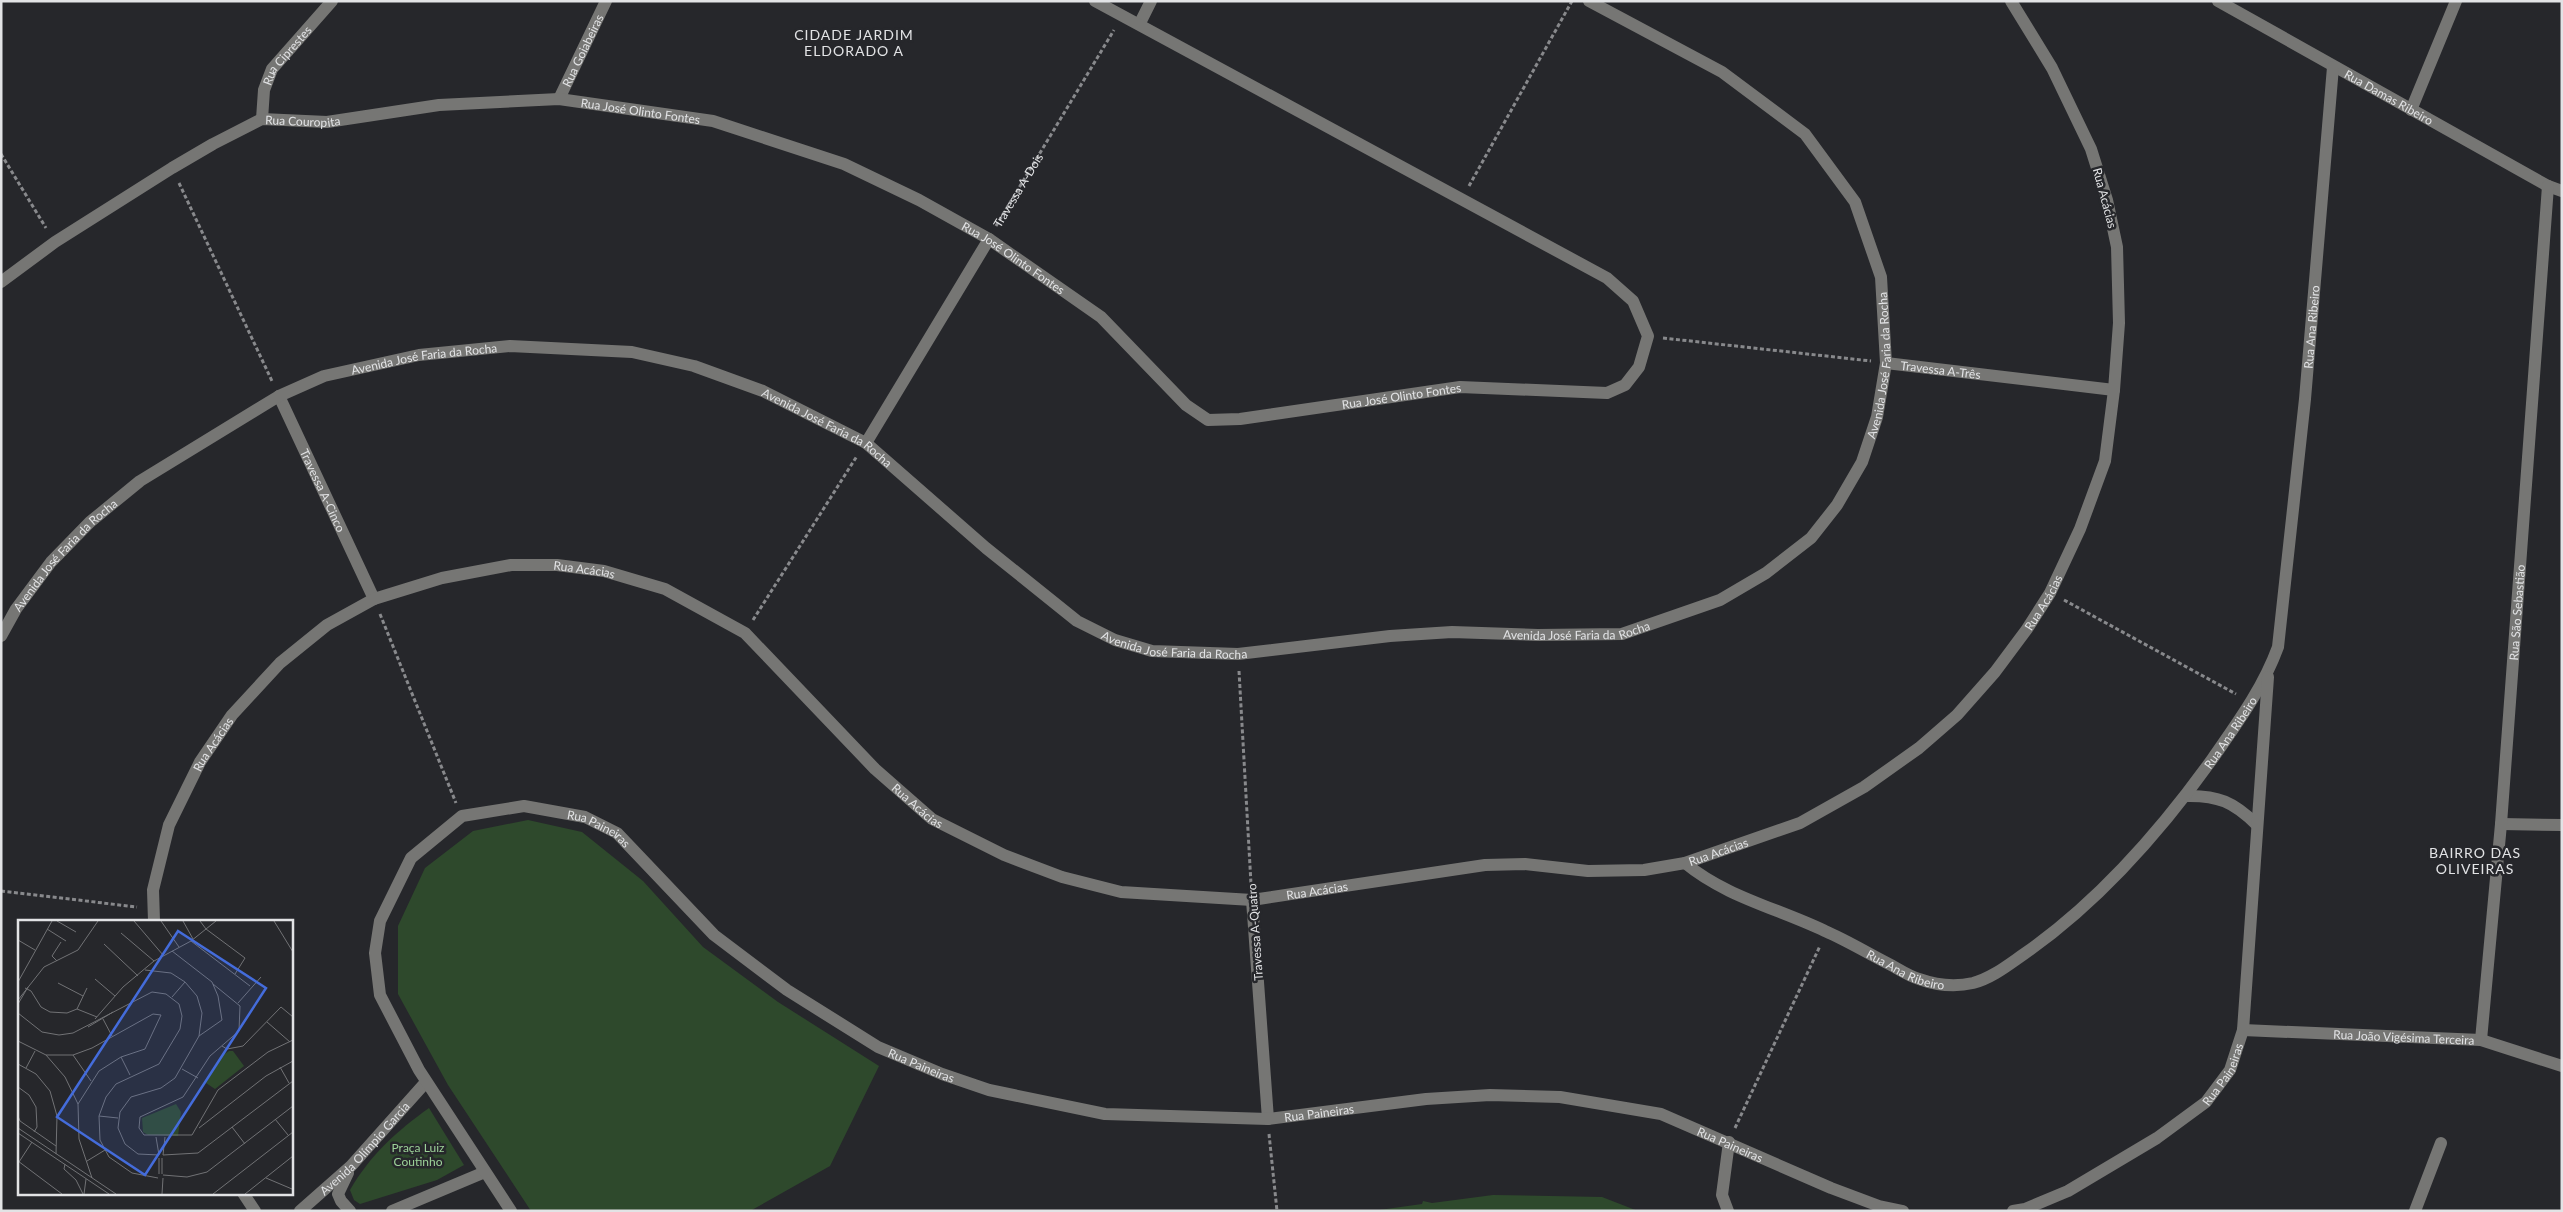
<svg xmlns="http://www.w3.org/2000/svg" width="2563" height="1212" font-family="Lato,sans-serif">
<rect width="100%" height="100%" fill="#26272b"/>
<g fill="#2e492c">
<path d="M528 820 582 832 643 881 703 947 778 1002 879 1066 830 1166 750 1211H531L448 1085 398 994V926L425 868 473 831Z"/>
<path d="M429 1108 464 1165 437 1180 360 1204 354 1200 350 1190C370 1155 397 1131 429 1108Z"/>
<path d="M1493 1195 1602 1197 1638 1211H1372L1422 1204 1423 1201 1432 1203Z"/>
</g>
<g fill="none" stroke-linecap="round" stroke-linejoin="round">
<g stroke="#88898c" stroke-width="3" stroke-dasharray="4 2.5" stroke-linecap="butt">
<path d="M1 154 46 228"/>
<path d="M179 183 272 381"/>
<path d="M1469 186 1572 1"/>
<path id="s1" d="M996 226 1114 30"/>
<path d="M1663 338 1871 361"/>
<path d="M2064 600 2236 694"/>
<path d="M380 614 456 803"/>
<path d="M753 620 857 456"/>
<path d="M1239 671 1251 884"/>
<path d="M1 891 137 907"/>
<path d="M1735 1128 1820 946"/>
<path d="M1269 1134 1277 1211"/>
</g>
<g stroke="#767674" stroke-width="12">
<path id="s2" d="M2218 1 2548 186 2562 191"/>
<path d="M1140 23 1151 1"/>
<path id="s3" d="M559 99 606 1"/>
<path d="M2411 110 2456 1"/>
<path id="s4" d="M262 119 264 90 272 69 332 1"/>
<path id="s5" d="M1 282 55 242 172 168 213 144 262 119 327 122 439 105 559 99 713 121 844 164 919 200 989 239 1101 317 1186 405 1208 420 1240 419 1460 387 1607 393 1625 385 1639 367 1648 336 1633 301 1607 278 1095 1"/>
<path id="s6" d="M1886 363 2114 390"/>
<path id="s7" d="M279 396 374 599"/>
<path d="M866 443 989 239"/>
<path id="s8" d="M1 636 16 609 51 562 90 522 140 481 279 396 324 376 419 355 510 346 632 352 694 366 763 391 866 443 986 548 1077 621 1115 640 1152 651 1238 654 1390 636 1452 632 1538 635 1622 634 1720 600 1766 573 1811 538 1837 505 1862 462 1877 417 1886 363 1881 277 1855 202 1805 134 1722 72 1589 1"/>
<path d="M2185 796C2218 795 2234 802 2257 825"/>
<path d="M2501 824 2562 825"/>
<path id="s9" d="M1685 863C1726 897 1777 908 1825 931 1848 941 1869 954 1891 965 1900 970 1909 976 1919 979 1936 985 1956 987 1973 983 1992 978 2008 965 2024 954 2099 902 2160 832 2213 758 2238 722 2263 688 2278 647L2305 399 2333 67"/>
<path d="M1252 900 1268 1119"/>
<path id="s10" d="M154 921 153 890 169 825 200 762 232 715 280 663 327 625 374 599 442 578 511 565H557L604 571 665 589 745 633 875 769 932 819 1004 855 1062 877 1121 892 1252 900 1485 865 1525 864 1588 871 1644 870 1685 863 1800 823 1864 787 1919 748 1957 715 1995 672 2027 629 2050 593 2080 529 2105 461 2114 390 2119 323 2117 247 2107 200 2091 149 2052 68 2011 1"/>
<path id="s11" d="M2243 1030 2481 1040 2562 1066"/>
<path id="s12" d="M2481 1040 2501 824 2548 186"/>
<path d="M348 1173 338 1194 341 1201 350 1211"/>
<path d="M243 1193 255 1211"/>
<path id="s13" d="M300 1211 351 1166 426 1082"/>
<path d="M392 1211 485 1172"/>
<path id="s14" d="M511 1211 419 1070 380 995 375 953 380 921 411 858 462 816 524 806 585 817 617 833 714 935 787 990 878 1047 942 1074 989 1090 1105 1114 1268 1119 1426 1099 1490 1095 1560 1097 1661 1114 1831 1188 1879 1206 1903 1211"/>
<path d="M1728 1211 1722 1195 1729 1142"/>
<path id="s15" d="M2013 1211 2025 1209 2068 1191 2157 1138 2206 1102 2230 1070 2243 1030 2268 677"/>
<path d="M2415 1211 2441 1143"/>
</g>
</g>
<g text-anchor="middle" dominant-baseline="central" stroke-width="5" stroke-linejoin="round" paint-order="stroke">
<g font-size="12" fill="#e2e3e5" stroke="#26272b">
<text stroke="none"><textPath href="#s3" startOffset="54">Rua Goiabeiras</textPath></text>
<text stroke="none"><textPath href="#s4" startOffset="71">Rua Ciprestes</textPath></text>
<text stroke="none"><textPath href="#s2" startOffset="196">Rua Damas Ribeiro</textPath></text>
<text stroke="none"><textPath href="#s5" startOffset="689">Rua José Olinto Fontes</textPath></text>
<text stroke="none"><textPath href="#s5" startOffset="349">Rua Couropita</textPath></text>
<text stroke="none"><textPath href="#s1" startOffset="42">Travessa A-Dois</textPath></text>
<text transform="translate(2105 198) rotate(75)">Rua Acácias</text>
<text stroke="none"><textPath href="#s5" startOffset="1094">Rua José Olinto Fontes</textPath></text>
<text stroke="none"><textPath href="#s9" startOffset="1100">Rua Ana Ribeiro</textPath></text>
<text stroke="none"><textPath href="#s8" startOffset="524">Avenida José Faria da Rocha</textPath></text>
<text stroke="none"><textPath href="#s8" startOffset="2219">Avenida José Faria da Rocha</textPath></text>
<text stroke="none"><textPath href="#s6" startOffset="55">Travessa A-Três</textPath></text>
<text stroke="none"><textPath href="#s5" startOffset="1544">Rua José Olinto Fontes</textPath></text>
<text stroke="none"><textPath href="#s8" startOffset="944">Avenida José Faria da Rocha</textPath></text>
<text stroke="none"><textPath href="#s7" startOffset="104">Travessa A-Cinco</textPath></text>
<text stroke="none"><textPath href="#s8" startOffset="104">Avenida José Faria da Rocha</textPath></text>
<text stroke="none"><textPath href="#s10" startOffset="625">Rua Acácias</textPath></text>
<text stroke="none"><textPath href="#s10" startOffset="2290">Rua Acácias</textPath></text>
<text stroke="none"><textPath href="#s12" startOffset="429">Rua São Sebastião</textPath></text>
<text stroke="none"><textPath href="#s8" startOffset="1769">Avenida José Faria da Rocha</textPath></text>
<text stroke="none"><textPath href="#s8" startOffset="1364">Avenida José Faria da Rocha</textPath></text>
<text stroke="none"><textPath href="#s9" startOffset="680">Rua Ana Ribeiro</textPath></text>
<text stroke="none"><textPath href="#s10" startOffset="190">Rua Acácias</textPath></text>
<text stroke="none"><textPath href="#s10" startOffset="1044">Rua Acácias</textPath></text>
<text stroke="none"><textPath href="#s14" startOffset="606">Rua Paineiras</textPath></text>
<text stroke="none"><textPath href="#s10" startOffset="1870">Rua Acácias</textPath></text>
<text stroke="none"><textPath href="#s10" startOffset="1464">Rua Acácias</textPath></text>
<text transform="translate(1255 932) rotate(-94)">Travessa A-Quatro</text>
<text stroke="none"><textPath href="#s9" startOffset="246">Rua Ana Ribeiro</textPath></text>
<text stroke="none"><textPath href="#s11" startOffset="161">Rua João Vigésima Terceira</textPath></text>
<text stroke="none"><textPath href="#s14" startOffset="1011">Rua Paineiras</textPath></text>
<text stroke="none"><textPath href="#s15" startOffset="256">Rua Paineiras</textPath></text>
<text stroke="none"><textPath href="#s14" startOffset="1416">Rua Paineiras</textPath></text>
<text stroke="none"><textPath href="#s14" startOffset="1836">Rua Paineiras</textPath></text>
<text stroke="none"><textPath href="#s13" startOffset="90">Avenida Olímpio Garcia</textPath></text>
</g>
<g font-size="12" fill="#9cd198" stroke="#26272b">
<text x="418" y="1147">Praça Luiz<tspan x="418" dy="14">Coutinho</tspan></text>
</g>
<g font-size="14" letter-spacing="1" fill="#e2e3e5" stroke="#26272b">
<text x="854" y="34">CIDADE JARDIM<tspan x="854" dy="16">ELDORADO A</tspan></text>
<text x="2475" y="852">BAIRRO DAS<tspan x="2475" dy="16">OLIVEIRAS</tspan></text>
</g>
</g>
<g transform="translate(18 920)">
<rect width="275" height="275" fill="#26272b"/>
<path d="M211 131H215L226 146 197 169 188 163 202 137ZM158 184 163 192 160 216 130 215 125 212 124 198Z" fill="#2e492c"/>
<path fill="none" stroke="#717275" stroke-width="1" d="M39 1 58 12M116 1 145 35M143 1 161 27M165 1 175 19M182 1 188 9 227 38 217 54M256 1 275 32M29 9 48 21M103 13 136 41M0 20 17 30M173 21 232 66M86 24 120 56M154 31 194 62 200 76 204 100 181 116M39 41 34 36 43 22M127 50 153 53 167 62 179 76 184 93 181 116 157 158 143 168 113 177 102 192 100 208 107 224 120 234 141 235M77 59 97 76M0 62 34 1M40 63 65 76M195 64 222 86 221 111 192 136 165 177 122 197 121 208 126 215H174L200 170 250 132 275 120M7 68 13 71 23 87 32 92 49 93 59 89 79 97M154 77 167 62M0 80 26 47 60 30 80 1M220 83 243 57M0 84 10 67M59 89 69 68M0 93 24 112 41 115 55 113M77 99 105 67 136 41 173 21 198 1M85 99 94 116M249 102 272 122M70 107 95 92M55 113 134 72 148 74 161 84 164 96 162 109 141 144 98 164 88 177 81 196 82 220 91 237 114 253 140 258M0 121 28 135H55L74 128 135 94 143 95 127 129 103 137 81 151 60 184 61 219 74 258M204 126 209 129 225 126 263 87 275 97M28 135 47 157 60 184M55 135 73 161M103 137 112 155M0 144 18 154 32 171 39 196 38 234M262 147 271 163M8 148 17 131M164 149 180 158M0 167 11 175 18 187 19 207 16 212M0 196 2 201 38 226M81 196 100 198M257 199 270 215M214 207 227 224M0 208 98 274M181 208 248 156 275 141M0 213 91 274M138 217 141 235M145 235 180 233 275 161M145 235 147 217M0 241 44 274M69 241 87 230M1 242 14 222M47 244 46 249 58 260 65 274M141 254V238M144 254V238M145 255 169 257 189 252 275 186M248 258 274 269M66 274 68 259M144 274 145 258M195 274 275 212M227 274 275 236"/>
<path fill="#446cdb" fill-opacity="0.15" stroke="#446cdb" stroke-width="2.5" d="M160 11 248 68 127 255 39 197Z"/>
<rect width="275" height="275" fill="none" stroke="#e2e3e5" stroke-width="2.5"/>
</g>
<rect width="2563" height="1212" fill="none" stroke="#e2e3e5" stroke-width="5"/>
</svg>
